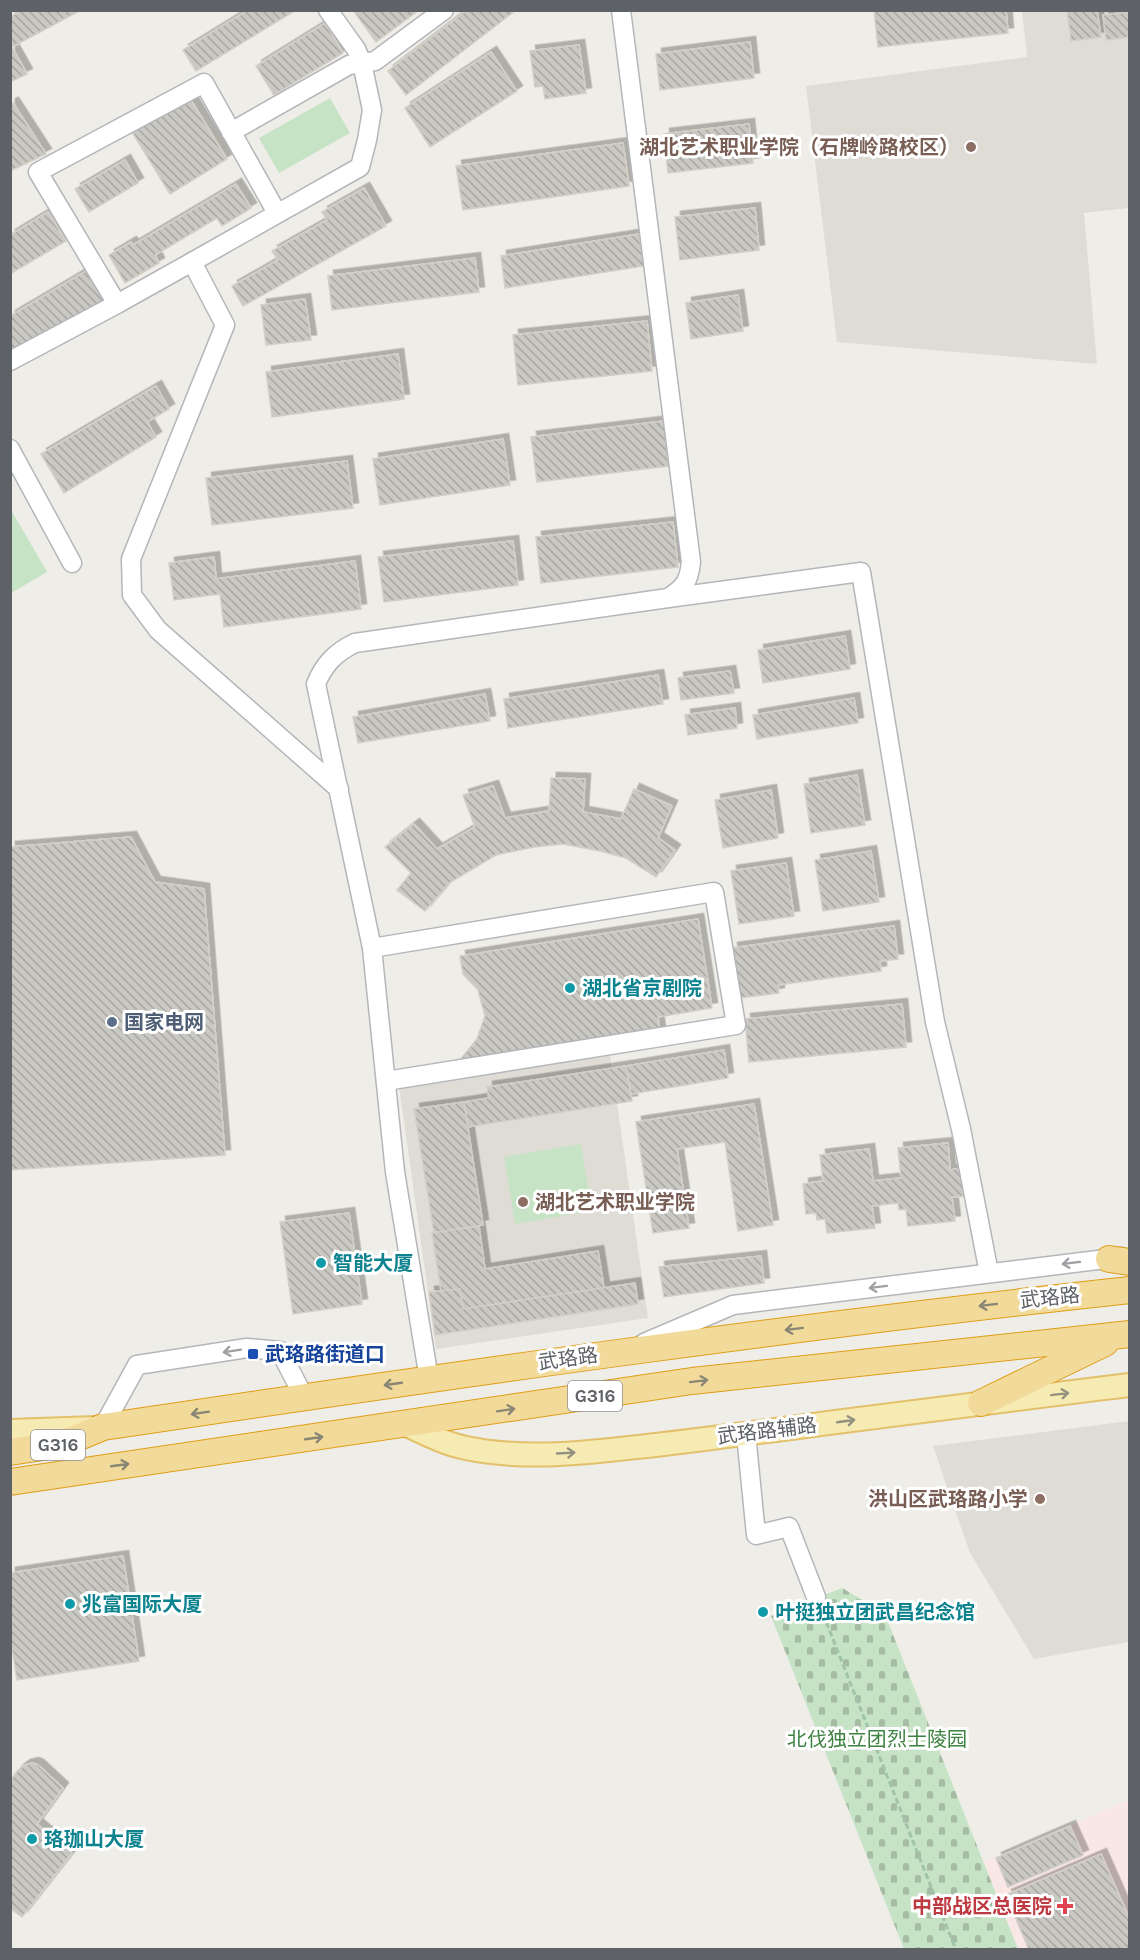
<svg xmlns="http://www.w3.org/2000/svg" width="1140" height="1960" font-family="Karla,'Noto Sans SC',sans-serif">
<defs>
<pattern id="cemetery-stones" width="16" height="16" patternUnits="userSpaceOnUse" patternTransform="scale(1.5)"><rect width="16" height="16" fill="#c7e3c6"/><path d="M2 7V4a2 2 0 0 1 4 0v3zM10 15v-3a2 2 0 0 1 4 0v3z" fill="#a5bba4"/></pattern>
<pattern id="building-back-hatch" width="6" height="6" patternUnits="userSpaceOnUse" patternTransform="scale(1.5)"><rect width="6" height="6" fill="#cac8c3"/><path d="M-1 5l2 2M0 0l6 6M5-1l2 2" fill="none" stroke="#a7a6a2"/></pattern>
<filter id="shadow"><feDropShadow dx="5.5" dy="-5.5" stdDeviation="0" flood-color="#0004"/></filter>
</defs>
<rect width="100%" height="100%" fill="#efede7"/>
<g fill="#dedcd5">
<path d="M1022 11H1129V208L1084 213 1097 364 837 342 806 86 1027 57Z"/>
<path d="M610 1055 648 1318 436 1349 399 1086Z"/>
<path d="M1129 1421V1642L1034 1659 970 1553 933 1446Z"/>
</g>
<path fill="#f9e7e5" d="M1129 1800V1949H1018L984 1862Z"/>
<path fill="url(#cemetery-stones)" d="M842 1588 884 1612 1018 1949H904L771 1616Z"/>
<g fill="#c7e3c6">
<path d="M330 98 350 133 279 173 259 138Z"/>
<path d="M10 508 47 572 11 593H10Z"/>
<path d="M581 1144 592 1211 515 1224 504 1157Z"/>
</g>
<g fill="url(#building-back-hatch)" stroke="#d3cfc6" stroke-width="1.5" filter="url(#shadow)">
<path d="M22 10H81L12 47 27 74 10 82V17Z"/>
<path d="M248 10H296L196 71 183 50Z"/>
<path d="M353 10H419L376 42Z"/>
<path d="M467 10H516L406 95 388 71Z"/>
<path d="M874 10H1006L1008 33 878 47Z"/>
<path d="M1067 10H1097L1101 37 1071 41Z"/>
<path d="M1130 12V37L1106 40 1103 15Z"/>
<path d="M325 23 343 53 274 95 256 66Z"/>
<path d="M750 42 754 78 660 90 656 54Z"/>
<path d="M579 45 586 93 545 99 543 86 535 87 530 51Z"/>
<path d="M491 52 517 91 430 147 405 108Z"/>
<path d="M189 97 227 159 170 194 132 132Z"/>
<path d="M13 103 46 154 10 171V104Z"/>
<path d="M749 124 753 163 668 173 664 134Z"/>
<path d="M623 143 629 186 463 210 456 166Z"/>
<path d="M125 160 138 183 89 212 75 189Z"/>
<path d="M236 184 251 208 222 226 217 218 155 255 159 263 125 283 109 255 131 242 133 245Z"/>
<path d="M364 188 386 226 243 306 232 286 278 260 272 251 327 220 322 212Z"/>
<path d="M755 208 759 250 680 260 675 217Z"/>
<path d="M48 212 66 241 10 274V235Z"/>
<path d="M639 234 644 266 505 288 501 256Z"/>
<path d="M475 258 479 292 332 310 328 276Z"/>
<path d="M86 271 105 303 10 358V316Z"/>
<path d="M738 295 743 331 691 339 686 303Z"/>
<path d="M305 299 311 340 266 345 261 305Z"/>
<path d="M647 321 652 371 518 385 513 335Z"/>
<path d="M398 354 404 399 272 417 266 372Z"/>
<path d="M156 386 169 409 147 422 156 437 64 493 41 454Z"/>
<path d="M664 421 669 466 537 482 531 437Z"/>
<path d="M503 439 510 485 380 505 373 459Z"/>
<path d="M347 461 353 508 212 525 206 478Z"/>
<path d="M673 522 678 567 541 583 536 537Z"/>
<path d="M513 541 518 585 384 602 378 557Z"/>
<path d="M214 557 216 579 355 561 361 609 224 627 220 594 174 600 169 563Z"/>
<path d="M845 636 850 669 763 683 758 650Z"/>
<path d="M730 671 734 693 681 700 678 678Z"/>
<path d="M658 675 663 704 508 728 504 699Z"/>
<path d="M485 694 490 721 358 743 353 717Z"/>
<path d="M854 698 858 723 757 739 753 715Z"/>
<path d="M735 708 737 728 688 735 685 715Z"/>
<path d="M857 775 865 825 811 833 804 784Z"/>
<path d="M551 778 585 779 583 812 621 819 634 789 672 806 658 838 675 850 656 877 626 858 600 851 563 844 534 847 496 855 449 883 425 911 397 890 411 873 385 847 414 824 437 849 475 827 463 795 493 786 505 818 549 811Z"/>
<path d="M771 790 778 838 723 848 715 800Z"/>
<path d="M131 837 155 882 204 889 225 1155 10 1170V847Z"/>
<path d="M871 851 879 902 823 911 815 860Z"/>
<path d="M786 863 794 916 739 924 731 871Z"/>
<path d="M698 919 712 1008 658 1017 660 1033 456 1065 477 1039 485 1016 478 990 463 974 460 956Z"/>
<path d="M894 926 898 959 880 961 881 971 778 985 779 993 739 998 732 948Z"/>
<path d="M902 1004 906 1047 749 1062 745 1019Z"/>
<path d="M724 1050 728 1078 631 1094 626 1066Z"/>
<path d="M626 1066 632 1101 468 1127 464 1102 489 1098 487 1087Z"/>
<path d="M464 1102 483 1225 434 1233 414 1109Z"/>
<path d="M754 1104 773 1225 738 1231 725 1142 677 1149 689 1228 653 1233 636 1122Z"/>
<path d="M948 1143 950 1170 962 1168 966 1196 952 1197 955 1221 908 1226 906 1209 899 1210 898 1203 872 1206 875 1228 827 1233 825 1219 817 1220 816 1213 806 1214 803 1184 823 1181 820 1155 869 1149 873 1181 901 1178 898 1148Z"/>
<path d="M349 1213 362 1304 293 1314 280 1222Z"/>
<path d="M479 1226 485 1269 598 1251 604 1288 463 1309 460 1289 441 1291 432 1233Z"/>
<path d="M761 1256 764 1283 664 1297 659 1267Z"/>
<path d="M635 1283 638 1304 435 1335 429 1292 460 1289 463 1309Z"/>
<path d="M123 1556 139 1661 17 1680 10 1635V1573Z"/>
<path d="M33 1763 38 1765 63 1788 37 1824 72 1853 22 1917 10 1908V1781L18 1770 25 1765Z"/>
<path d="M1070 1826 1083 1855 1008 1887 996 1858Z"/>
<path d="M1101 1854 1130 1920V1950H1029L1006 1895Z"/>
</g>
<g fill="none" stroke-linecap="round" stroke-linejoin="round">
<g stroke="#b4b6ba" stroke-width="21">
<g id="minor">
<path d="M231 132 349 65 375 61 444 10"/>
<path d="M277 213 204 83 38 172 117 304 192 262 225 325 131 559 132 595 158 630 339 789"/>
<path d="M192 262 360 167 367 140 372 110 362 63 356 49 328 10"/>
<path d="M10 361 117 304"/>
<path d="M10 449 72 563"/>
<path d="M668 598 861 572 935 1022 961 1129 989 1273"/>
<path d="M372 948 714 892 736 1025 386 1081"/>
<path d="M644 1343 733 1305 1122 1257"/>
<path d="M429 1379 395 1172 372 948 316 684C324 664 336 652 355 643L668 598C685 587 689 581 691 562L621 10"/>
<path d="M103 1427 137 1365 247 1348 280 1351 304 1397"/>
<path d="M746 1434 756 1535 789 1527 816 1597"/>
</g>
</g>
<g stroke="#e3c06b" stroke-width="26">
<g id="major">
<path d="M407 1425C426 1434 446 1444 466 1448 528 1461 594 1452 656 1445 713 1438 770 1431 828 1423 928 1410 1029 1397 1130 1385"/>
<path d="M10 1431 96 1428"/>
</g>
</g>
<g stroke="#de9d18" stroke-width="28">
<g id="highway">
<path d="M1109 1259 1130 1262"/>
<path d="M981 1403 1105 1343"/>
<path d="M10 1452 62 1444 103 1427C445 1376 786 1327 1130 1290"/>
<path d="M10 1482 692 1381 1130 1334"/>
</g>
</g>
<path stroke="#a0c4aa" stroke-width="3" stroke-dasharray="6 3" stroke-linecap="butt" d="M823 1614 956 1950"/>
<use href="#minor" stroke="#fff" stroke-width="18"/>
<use href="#major" stroke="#f7ebb4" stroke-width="22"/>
<use href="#highway" stroke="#f2db9a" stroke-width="26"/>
</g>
<defs><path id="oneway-shaft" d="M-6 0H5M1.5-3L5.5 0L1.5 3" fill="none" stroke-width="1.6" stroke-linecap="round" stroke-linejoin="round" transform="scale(1.5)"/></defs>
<g stroke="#9ea0a3">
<use href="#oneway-shaft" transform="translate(1071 1263) rotate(173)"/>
<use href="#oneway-shaft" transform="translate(878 1287) rotate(173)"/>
<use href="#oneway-shaft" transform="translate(232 1351) rotate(171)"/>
</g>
<g stroke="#8a8675">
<use href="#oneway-shaft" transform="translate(988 1305) rotate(173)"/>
<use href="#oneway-shaft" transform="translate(794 1329) rotate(173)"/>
<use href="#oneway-shaft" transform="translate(699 1381) rotate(-7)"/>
<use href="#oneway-shaft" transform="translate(393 1384) rotate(172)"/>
<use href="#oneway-shaft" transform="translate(506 1410) rotate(-9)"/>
<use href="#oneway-shaft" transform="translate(200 1413) rotate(171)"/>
<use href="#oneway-shaft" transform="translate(314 1438) rotate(-8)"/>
<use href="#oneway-shaft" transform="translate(120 1465) rotate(-8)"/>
</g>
<g stroke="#949181">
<use href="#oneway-shaft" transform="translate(1060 1394) rotate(-7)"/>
<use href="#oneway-shaft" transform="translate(846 1421) rotate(-8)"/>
<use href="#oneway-shaft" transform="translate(566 1453) rotate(-3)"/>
</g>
<g fill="#8d6e63" stroke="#fff" stroke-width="2">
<circle cx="971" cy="147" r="6"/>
<circle cx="523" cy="1202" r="6"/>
<circle cx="1040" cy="1499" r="6"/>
</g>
<g fill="#0f9aa8" stroke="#fff" stroke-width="2">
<circle cx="570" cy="988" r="6"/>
<circle cx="321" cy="1263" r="6"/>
<circle cx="70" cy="1604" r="6"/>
<circle cx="763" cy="1612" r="6"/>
<circle cx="32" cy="1839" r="6"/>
</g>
<circle fill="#5c6f8a" stroke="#fff" stroke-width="2" cx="112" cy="1022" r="6"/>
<rect fill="#1a4fb4" stroke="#fff" stroke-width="2" x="247" y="1348" width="12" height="12" rx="3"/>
<path fill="#e0444e" stroke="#fff" stroke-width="2" d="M1062 1897h6v6h6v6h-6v6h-6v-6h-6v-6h6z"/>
<g text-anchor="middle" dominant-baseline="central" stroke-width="6" stroke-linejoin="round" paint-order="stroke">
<g fill="#fff" stroke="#8e9093" stroke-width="1.5">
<rect x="568" y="1381" width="54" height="30" rx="4.5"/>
<rect x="31" y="1430" width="54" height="30" rx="4.5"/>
</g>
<g font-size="18" font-weight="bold" fill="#5e6165">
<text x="595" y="1396">G316</text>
<text x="58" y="1445">G316</text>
</g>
<g font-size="20" font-weight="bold" fill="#785e54" stroke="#fff" text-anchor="end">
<text x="959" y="147">湖北艺术职业学院（石牌岭路校区）</text>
<text x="535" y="1202" text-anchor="start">湖北艺术职业学院</text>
<text x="1028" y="1499">洪山区武珞路小学</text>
</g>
<g font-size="20" font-weight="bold" fill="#0d838f" stroke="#fff" text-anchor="start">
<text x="582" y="988">湖北省京剧院</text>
<text x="333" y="1263">智能大厦</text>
<text x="82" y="1604">兆富国际大厦</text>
<text x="775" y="1612">叶挺独立团武昌纪念馆</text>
<text x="44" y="1839">珞珈山大厦</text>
</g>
<g font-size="20" font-weight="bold" fill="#4e5e75" stroke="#fff" text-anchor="start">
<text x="124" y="1022">国家电网</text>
</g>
<g font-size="20" fill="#5e6165" stroke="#fff">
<text transform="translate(1050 1298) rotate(-6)">武珞路</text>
<text transform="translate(568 1359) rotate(-8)">武珞路</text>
<text transform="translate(767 1431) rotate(-7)">武珞路辅路</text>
</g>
<g font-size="20" font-weight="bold" fill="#164399" stroke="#fff" text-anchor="start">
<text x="265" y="1354">武珞路街道口</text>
</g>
<g font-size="20" fill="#3f8342" stroke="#fff">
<text x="877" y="1739">北伐独立团烈士陵园</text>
</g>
<g font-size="20" font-weight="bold" fill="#be3a42" stroke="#fff" text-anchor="end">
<text x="1052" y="1906">中部战区总医院</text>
</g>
</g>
<rect width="1140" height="1960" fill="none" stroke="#5e6165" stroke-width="24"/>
</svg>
